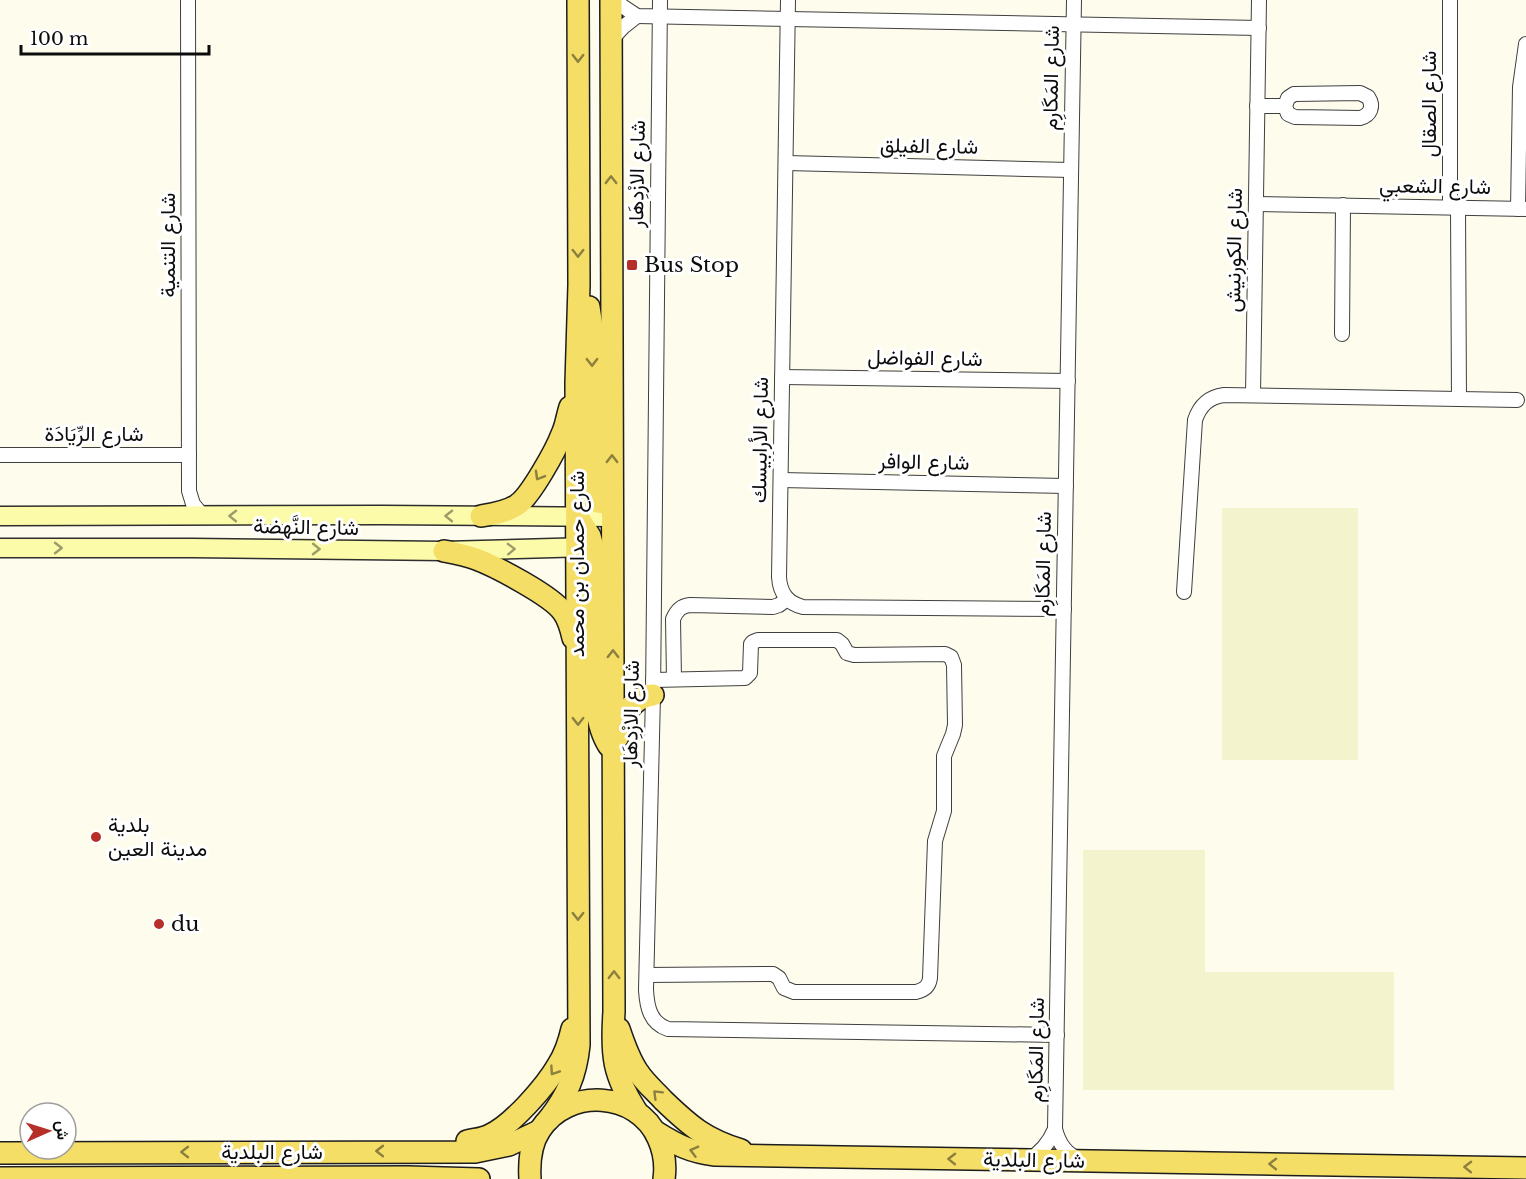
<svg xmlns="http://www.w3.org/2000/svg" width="1526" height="1179" font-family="'Libre Baskerville',Vazirmatn,serif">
<rect width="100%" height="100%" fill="#fefcec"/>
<g fill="#f3f3cd">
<rect x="1222" y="508" width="136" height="252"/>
<path d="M1083 850H1205V972H1394V1090H1083Z"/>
</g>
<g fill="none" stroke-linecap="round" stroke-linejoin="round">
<g stroke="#3f3f3f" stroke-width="16">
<g id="street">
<path d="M188 0 189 491 193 504 202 515"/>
<path d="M616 0 622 6 637 16 1259 28"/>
<path d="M660 0 653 695 646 990C647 1007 650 1023 668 1029L1057 1035"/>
<path d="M788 0 779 577C780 593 787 603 803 607L1064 609"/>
<path d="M1074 0 1055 1129C1059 1144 1066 1154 1080 1160"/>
<path d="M1450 0V207"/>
<path d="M611 40 623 27 637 16"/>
<path d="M1360 93 1368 97C1374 106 1371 115 1360 118L1295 117 1288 114 1285 106 1288 98 1294 94Z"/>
<path d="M1257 106H1285"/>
<path d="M786 163 1071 170"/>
<path d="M1256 204 1526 209"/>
<path d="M1458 207 1459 399"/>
<path d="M1518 209 1520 87 1526 44"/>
<path d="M1342 334 1343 205"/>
<path d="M782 377 1068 381"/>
<path d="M1253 395 1259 0"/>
<path d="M0 455H189"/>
<path d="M781 480 1066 486"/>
<path d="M1184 592 1195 420C1200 405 1209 397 1224 395L1517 400"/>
<path d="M674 679 673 619C677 610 681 606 690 605L773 607 779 605 787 599"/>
<path d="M647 975 773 974 779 978 784 988 794 992H916C925 990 929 986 930 978L935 841 944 811V756L953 734 955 725 954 665 951 657 945 654 854 655 847 653 842 644 837 640H758L753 642 751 644 750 673 745 678 653 680"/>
<path d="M1028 1160C1041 1153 1049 1143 1055 1129"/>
</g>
</g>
<g stroke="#2e2e2e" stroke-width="21">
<g id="secondary">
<path d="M0 516 382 515 612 517"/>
<path d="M0 548H192L444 551 589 547"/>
</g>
</g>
<g stroke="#1d1d1d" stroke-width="24">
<g id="primary">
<path d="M611 0 614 1012C611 1055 613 1075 637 1112"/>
<path d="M589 307 592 327 593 493 598 502 603 503 612 495"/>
<path d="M481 516C493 514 507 512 517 505 530 497 556 450 562 434 566 426 567 416 570 407"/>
<path d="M580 520 590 536 593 547 596 706C598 720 601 734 609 746"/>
<path d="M444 551C454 553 465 555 476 559 495 566 552 596 563 612 569 620 571 629 573 638"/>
<path d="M618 737C624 717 629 698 653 695"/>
<path d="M619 1029C624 1044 629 1059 638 1072 645 1083 655 1091 663 1100 690 1126 705 1139 741 1150"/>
<path d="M548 1120C567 1096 576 1075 579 1045L576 383 579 285 578 0"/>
<path d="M656 1132C677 1145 690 1152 715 1155L1526 1168"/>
<path d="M467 1141C474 1139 483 1139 490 1135 512 1125 546 1086 558 1065 565 1054 569 1042 572 1029"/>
<path d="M0 1153 475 1152 509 1145 539 1131"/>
<path d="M0 1178 408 1177 479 1179"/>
<path d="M530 1179C529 1162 530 1145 540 1130 568 1087 637 1091 658 1138 664 1151 666 1165 664 1179"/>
</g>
</g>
<use href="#street" stroke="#fff" stroke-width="14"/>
<use href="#secondary" stroke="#fcfba9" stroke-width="18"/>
<use href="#primary" stroke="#f4de66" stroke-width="21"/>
</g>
<defs><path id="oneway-chevron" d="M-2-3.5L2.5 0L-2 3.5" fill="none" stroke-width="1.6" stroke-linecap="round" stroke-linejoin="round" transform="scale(1.5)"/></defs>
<g stroke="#8c803e">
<use href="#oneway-chevron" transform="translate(578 58) rotate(90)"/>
<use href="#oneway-chevron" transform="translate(611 180) rotate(-90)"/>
<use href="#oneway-chevron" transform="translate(578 253) rotate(90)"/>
<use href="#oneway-chevron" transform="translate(592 362) rotate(89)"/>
<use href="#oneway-chevron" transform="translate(612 459) rotate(-90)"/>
<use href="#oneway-chevron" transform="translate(539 476) rotate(120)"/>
<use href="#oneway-chevron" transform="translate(613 654) rotate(-90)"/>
<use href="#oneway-chevron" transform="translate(578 721) rotate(90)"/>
<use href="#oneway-chevron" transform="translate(578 916) rotate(90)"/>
<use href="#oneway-chevron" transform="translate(614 975) rotate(-90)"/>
<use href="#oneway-chevron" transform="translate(554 1071) rotate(124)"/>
<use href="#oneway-chevron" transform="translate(657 1094) rotate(-135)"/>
<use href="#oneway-chevron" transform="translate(380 1151) rotate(180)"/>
<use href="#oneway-chevron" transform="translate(694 1151) rotate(-165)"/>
<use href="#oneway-chevron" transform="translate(185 1152) rotate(180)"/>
<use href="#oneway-chevron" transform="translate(952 1159) rotate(-179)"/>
<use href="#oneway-chevron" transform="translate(1273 1164) rotate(-179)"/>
<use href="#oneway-chevron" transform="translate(1468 1167) rotate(-179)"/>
</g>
<g stroke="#9c9b6a">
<use href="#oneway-chevron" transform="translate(233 516) rotate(-179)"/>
<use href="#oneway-chevron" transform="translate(449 516) rotate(-179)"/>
<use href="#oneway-chevron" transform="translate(58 548)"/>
<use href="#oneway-chevron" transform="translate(316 549) rotate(1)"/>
<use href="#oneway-chevron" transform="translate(511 549) rotate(-2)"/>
</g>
<g fill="#b72f29" stroke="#fff" stroke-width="2">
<rect x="626" y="259" width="12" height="12" rx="3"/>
<circle cx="96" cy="837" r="6"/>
<circle cx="159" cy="924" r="6"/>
</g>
<g text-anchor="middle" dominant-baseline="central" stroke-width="6" stroke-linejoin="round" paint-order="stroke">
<g font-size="21" fill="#0c0c0c" stroke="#fff">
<text transform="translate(1051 78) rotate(-89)">شارع المَكَارِم</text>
<text transform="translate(1429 104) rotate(-90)">شارع الصقال</text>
<text transform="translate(929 146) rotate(1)">شارع الفيلق</text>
<text transform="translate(637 174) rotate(-89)">شارع الازْدِهَار</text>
<text transform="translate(1435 186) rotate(1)">شارع الشعبي</text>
<text transform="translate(168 245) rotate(-90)">شارع التنمية</text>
<text transform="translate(1234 250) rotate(-89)">شارع الكورنيش</text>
<text transform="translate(925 358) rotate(1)">شارع الفواضل</text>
<text x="94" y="434">شارع الرِّيَادَة</text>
<text transform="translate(760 440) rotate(-89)">شارع الأرابيسك</text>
<text transform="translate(924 462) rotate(1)">شارع الوافر</text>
<text transform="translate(306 527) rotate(1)">شارع النَّهضة</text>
<text transform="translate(577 564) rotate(-90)">شارع حمدان بن محمد</text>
<text transform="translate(1043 564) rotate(-89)">شارع المَكَارِم</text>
<text transform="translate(631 714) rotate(-89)">شارع الازْدِهَار</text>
<text transform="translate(1036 1050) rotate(-89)">شارع المَكَارِم</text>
<text x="272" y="1152">شارع البلدية</text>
<text transform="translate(1034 1160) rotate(1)">شارع البلدية</text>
</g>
<g font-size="21" fill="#0c0c0c" stroke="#fff" text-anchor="start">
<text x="644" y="265">Bus Stop</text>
<text x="108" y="825">بلدية<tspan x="108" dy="24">مدينة العين</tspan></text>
<text x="171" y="924">du</text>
</g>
</g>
<g transform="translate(48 1131) rotate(87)"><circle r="28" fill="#ffffff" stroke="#9e9e9e" stroke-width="1.5"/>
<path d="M0-4.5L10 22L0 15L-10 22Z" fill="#b72f29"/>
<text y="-9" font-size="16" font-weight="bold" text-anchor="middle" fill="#0c0c0c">ش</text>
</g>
<path d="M21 45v9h188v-9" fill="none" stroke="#0c0c0c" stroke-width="3"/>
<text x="30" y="45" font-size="18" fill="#0c0c0c" stroke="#ffffff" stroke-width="4.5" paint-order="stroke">100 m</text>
</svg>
